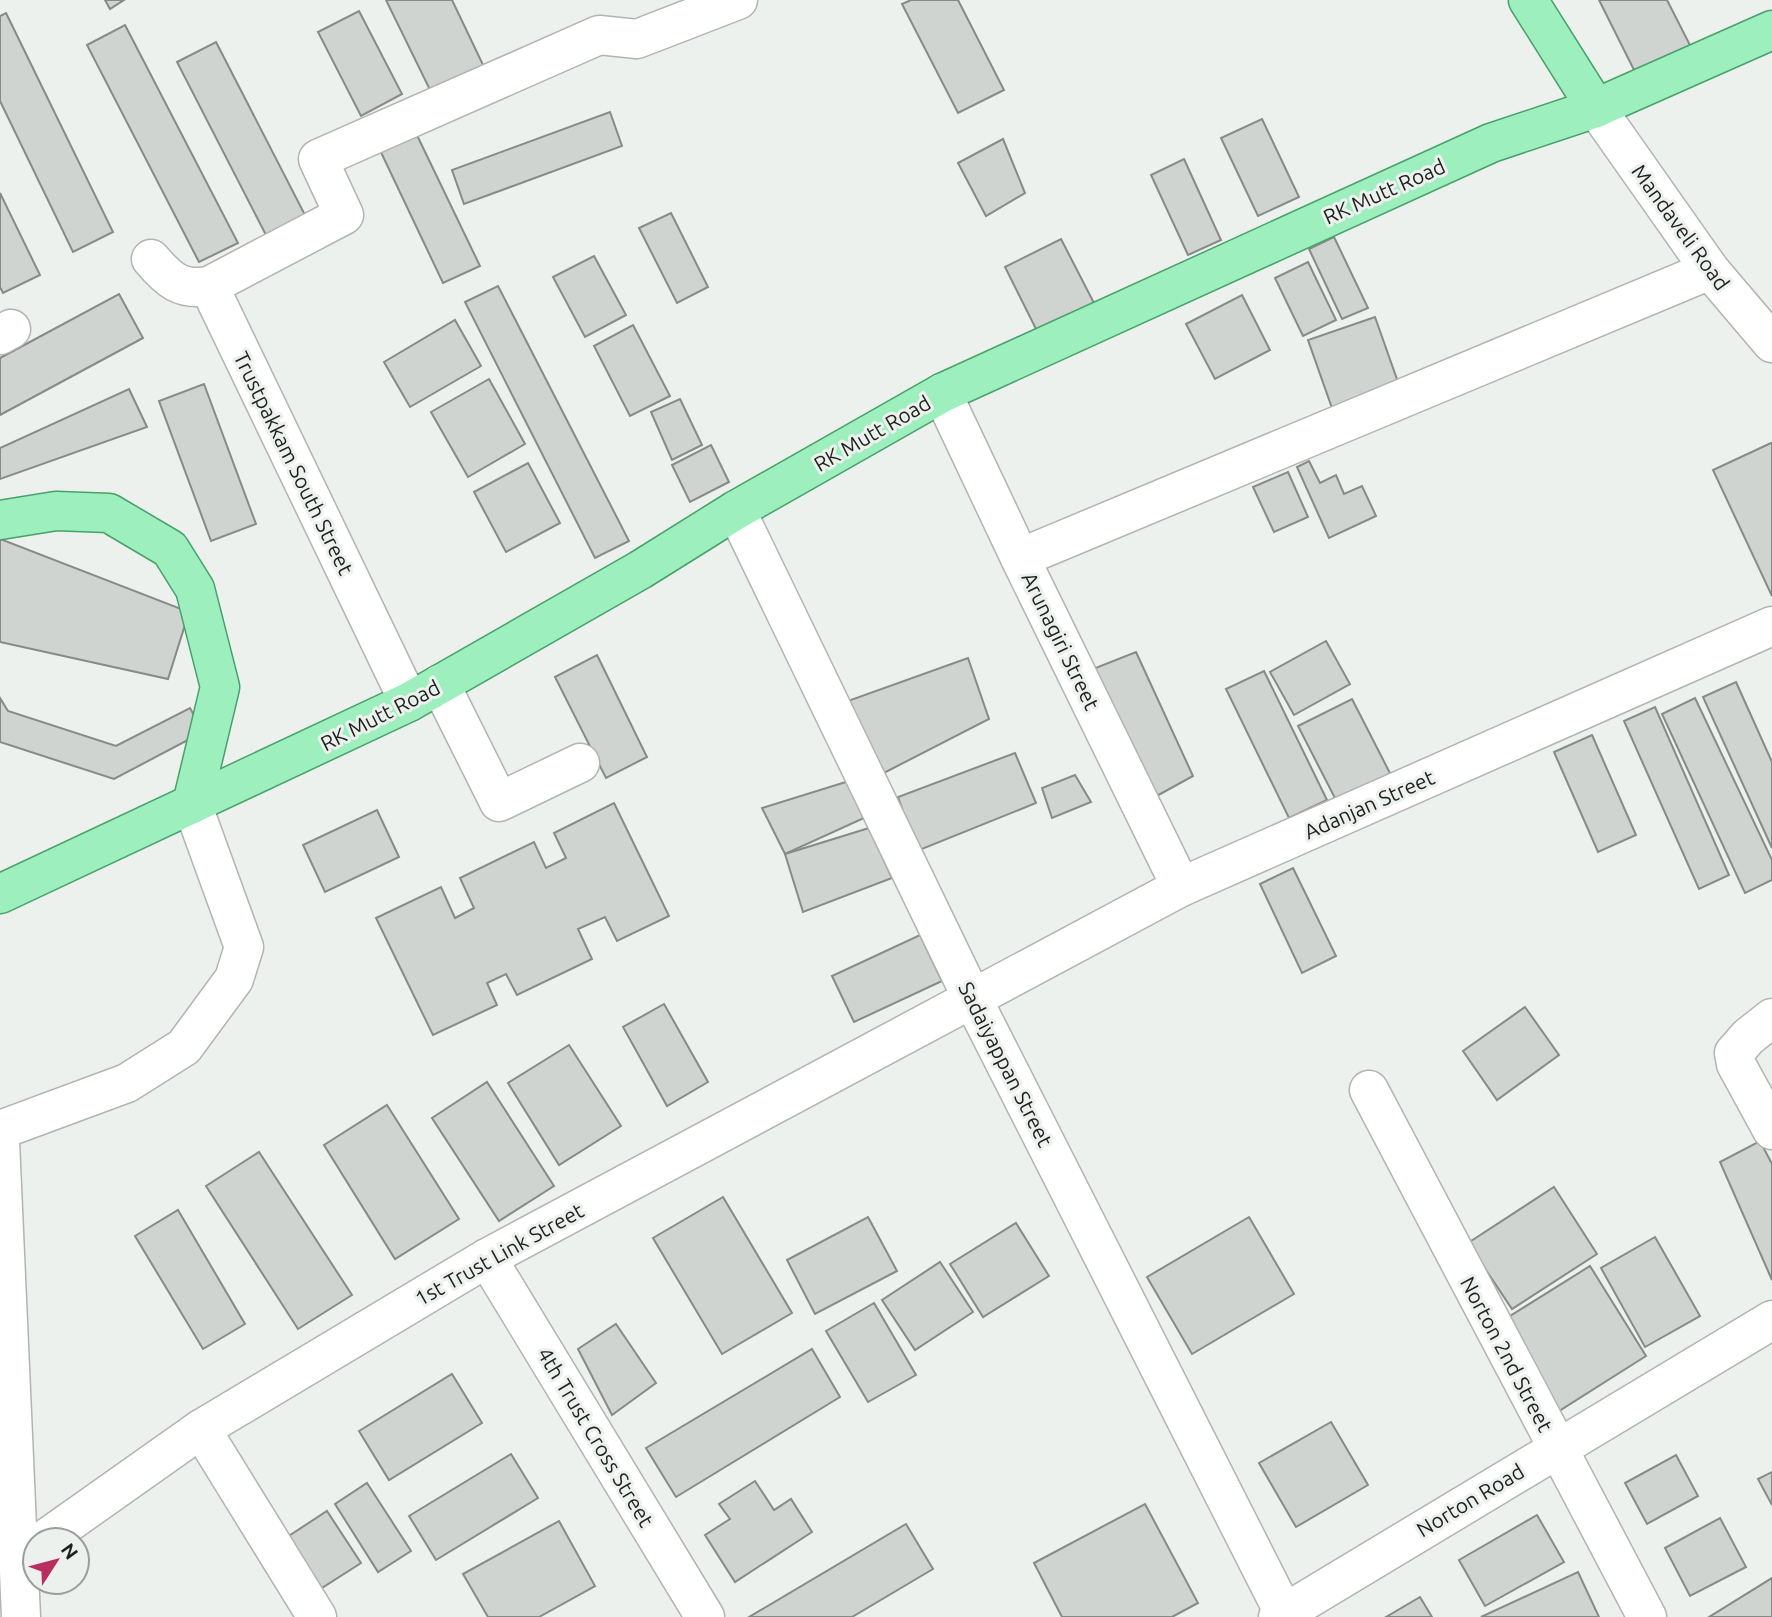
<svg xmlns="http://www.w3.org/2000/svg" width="1772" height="1617" font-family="Ubuntu,sans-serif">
<rect width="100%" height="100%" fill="#ecf1ed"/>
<g fill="#cfd4d0" stroke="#878b88" stroke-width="2">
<path d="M105 0H124L110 9Z"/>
<path d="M386 0H452L485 69 432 94Z"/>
<path d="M911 0H958L1004 90 958 113 902 4Z"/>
<path d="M1599 0H1667L1693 51 1638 78Z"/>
<path d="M359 11 402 94 361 116 318 32Z"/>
<path d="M6 13 113 232 73 252 0 101V16Z"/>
<path d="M125 25 238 243 199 262 87 45Z"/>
<path d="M216 42 306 217 267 237 177 62Z"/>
<path d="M610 112 622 146 464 204 452 170Z"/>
<path d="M1262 119 1299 197 1258 216 1221 138Z"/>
<path d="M414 129 480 266 443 283 378 146Z"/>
<path d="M1003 139 1025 193 986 216 958 163Z"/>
<path d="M1184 159 1221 240 1188 255 1151 175Z"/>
<path d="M0 193 40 275 3 293 0 287Z"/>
<path d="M671 213 708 287 677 303 639 228Z"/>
<path d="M1334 237 1368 308 1342 319 1309 249Z"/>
<path d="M1061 239 1094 303 1037 331 1005 267Z"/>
<path d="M594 256 626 315 585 337 553 277Z"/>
<path d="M1308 262 1336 320 1303 336 1275 278Z"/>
<path d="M498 286 629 541 595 558 465 302Z"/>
<path d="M119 294 143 338 0 415V358Z"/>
<path d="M1242 295 1270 350 1215 379 1186 324Z"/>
<path d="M1375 317 1399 385 1332 408 1308 340Z"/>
<path d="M455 320 481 366 410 407 384 362Z"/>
<path d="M633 325 670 396 630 416 594 346Z"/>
<path d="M489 379 525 444 468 477 431 412Z"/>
<path d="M204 384 256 524 211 541 159 401Z"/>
<path d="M129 389 147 427 0 479V448Z"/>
<path d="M680 399 702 445 672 460 651 412Z"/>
<path d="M1771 443 1772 444V596L1713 470Z"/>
<path d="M711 445 729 482 690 502 672 465Z"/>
<path d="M1309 461 1320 483 1336 475 1344 494 1362 486 1376 516 1329 538 1297 467Z"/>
<path d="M528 463 560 523 506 552 474 492Z"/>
<path d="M1288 472 1308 517 1274 532 1253 487Z"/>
<path d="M0 539 189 612 168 679 0 642Z"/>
<path d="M1326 641 1350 684 1294 715 1270 672Z"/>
<path d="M1136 652 1193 776 1153 798 1093 669Z"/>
<path d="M597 655 647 757 606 778 555 677Z"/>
<path d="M968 658 989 719 872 779 845 702Z"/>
<path d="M1264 671 1327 800 1289 818 1226 689Z"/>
<path d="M1736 682 1772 762V848L1703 697Z"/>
<path d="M0 698 8 711 116 746 190 708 203 732 114 779 0 742Z"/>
<path d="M1695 698 1772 860V880L1745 893 1662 714Z"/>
<path d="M1352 699 1393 779 1339 806 1298 726Z"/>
<path d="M1655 707 1729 875 1699 889 1624 721Z"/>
<path d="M1592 735 1636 835 1598 852 1554 752Z"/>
<path d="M1015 753 1036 803 917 851 898 797Z"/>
<path d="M1075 775 1091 802 1052 818 1042 788Z"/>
<path d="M849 781 864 818 785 854 762 808Z"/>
<path d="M614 803 669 916 617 941 605 917 578 929 592 959 517 995 506 974 487 983 497 1005 433 1035 376 918 441 887 455 918 474 908 460 878 534 842 546 868 566 858 554 833Z"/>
<path d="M377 810 399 857 325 892 303 845Z"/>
<path d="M869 828 892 878 803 912 785 854Z"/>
<path d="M1293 868 1336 956 1302 973 1260 884Z"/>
<path d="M920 935 942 981 854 1022 832 976Z"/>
<path d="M664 1004 708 1082 667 1106 623 1027Z"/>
<path d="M1525 1007 1559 1055 1497 1100 1463 1051Z"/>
<path d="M569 1045 621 1126 559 1165 508 1083Z"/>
<path d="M487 1082 554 1186 499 1221 432 1118Z"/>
<path d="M387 1105 459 1219 395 1259 324 1145Z"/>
<path d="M1760 1141 1772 1164V1280L1720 1162Z"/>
<path d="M259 1152 352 1295 298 1329 206 1186Z"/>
<path d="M1554 1187 1597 1254 1512 1309 1468 1243Z"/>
<path d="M723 1197 792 1313 722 1354 653 1238Z"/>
<path d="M178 1210 245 1324 203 1349 135 1236Z"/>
<path d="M868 1217 897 1271 815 1314 787 1260Z"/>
<path d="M1249 1217 1294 1294 1192 1354 1147 1277Z"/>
<path d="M1016 1223 1049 1276 983 1317 950 1264Z"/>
<path d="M1655 1237 1700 1316 1645 1347 1601 1268Z"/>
<path d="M940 1262 973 1312 915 1350 882 1300Z"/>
<path d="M1590 1266 1646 1356 1559 1411 1502 1321Z"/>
<path d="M874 1303 916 1375 868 1402 826 1331Z"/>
<path d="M616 1324 656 1383 612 1415 578 1349Z"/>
<path d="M812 1349 840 1397 676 1497 646 1448Z"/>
<path d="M452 1374 482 1423 389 1480 359 1431Z"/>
<path d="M1331 1422 1368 1485 1296 1527 1259 1463Z"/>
<path d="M511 1454 538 1498 436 1560 409 1516Z"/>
<path d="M1676 1455 1698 1496 1647 1524 1625 1483Z"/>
<path d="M1772 1472V1505L1758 1479Z"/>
<path d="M755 1481 774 1510 791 1499 812 1532 735 1582 705 1535 730 1519 719 1504Z"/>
<path d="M367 1483 411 1551 378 1572 335 1504Z"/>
<path d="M1145 1504 1198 1603 1172 1617H1062L1034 1563Z"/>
<path d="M327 1511 361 1563 314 1593 281 1541Z"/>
<path d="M1537 1515 1564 1562 1485 1606 1459 1560Z"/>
<path d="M1720 1518 1746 1567 1690 1596 1665 1548Z"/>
<path d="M559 1521 595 1586 539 1617H488L463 1574Z"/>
<path d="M906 1524 933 1569 852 1617H749Z"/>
<path d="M1578 1572 1599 1617H1481Z"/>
<path d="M1772 1578V1617H1709Z"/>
<path d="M1420 1597 1432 1617H1386Z"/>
</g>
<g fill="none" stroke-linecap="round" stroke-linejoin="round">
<g stroke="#b0b5b2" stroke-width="41">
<g id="minor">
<path d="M1596 108 1710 270 1772 343"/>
<path d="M151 259C168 279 180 291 209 286L409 702"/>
<path d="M209 286 344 215 318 159 599 35 637 39 738 0"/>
<path d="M0 335 11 329"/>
<path d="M942 393 1020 558 1181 887"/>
<path d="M736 510 972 998 1286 1617"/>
<path d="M1020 558 1710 270"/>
<path d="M440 684 499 802 580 763"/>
<path d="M1772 1018 1748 1037 1734 1053 1736 1064 1772 1130"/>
<path d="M1369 1090 1647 1617"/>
<path d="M0 1130 127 1083 184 1047 234 979 244 947 192 804"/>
<path d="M0 1141 21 1617"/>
<path d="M487 1258 705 1617"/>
<path d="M201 1429 317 1617"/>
<path d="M44 1540 201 1429 487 1258 1181 887 1772 626"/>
<path d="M1278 1617 1772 1320"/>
</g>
</g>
<g stroke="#48a06a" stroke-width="41">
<g id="major">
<path d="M1528 0 1596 108"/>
<path d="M0 520 56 511 109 513 170 549 195 589 220 687 192 804"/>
<path d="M0 894 409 702 640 570 736 510 942 393 1491 143 1596 108 1772 30"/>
</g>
</g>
<use href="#minor" stroke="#fff" stroke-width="38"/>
<use href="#major" stroke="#9eefbe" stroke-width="38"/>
</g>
<g text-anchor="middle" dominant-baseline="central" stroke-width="6" stroke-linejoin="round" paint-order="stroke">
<g font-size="21" fill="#1e201f" stroke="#ecf1ed">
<text transform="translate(1384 191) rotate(-24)">RK Mutt Road</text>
<text transform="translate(1681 227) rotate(54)">Mandaveli Road</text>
<text transform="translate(872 433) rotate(-30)">RK Mutt Road</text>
<text transform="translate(294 463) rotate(64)">Trustpakkam South Street</text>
<text transform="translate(1061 641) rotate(64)">Arunagiri Street</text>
<text transform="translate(380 715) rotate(-27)">RK Mutt Road</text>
<text transform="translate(1369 804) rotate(-24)">Adanjan Street</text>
<text transform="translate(1006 1064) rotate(63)">Sadaiyappan Street</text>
<text transform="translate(499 1254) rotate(-29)">1st Trust Link Street</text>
<text transform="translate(1507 1354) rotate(62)">Norton 2nd Street</text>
<text transform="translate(596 1437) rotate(59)">4th Trust Cross Street</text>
<text transform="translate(1470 1500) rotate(-31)">Norton Road</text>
</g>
</g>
<g transform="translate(56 1561) rotate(54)"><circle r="33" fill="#ecf1ed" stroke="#9a9d9b" stroke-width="2"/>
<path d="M0-5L12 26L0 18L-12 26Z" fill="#ba2d60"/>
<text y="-10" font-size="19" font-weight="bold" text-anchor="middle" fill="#1e201f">N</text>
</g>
</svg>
